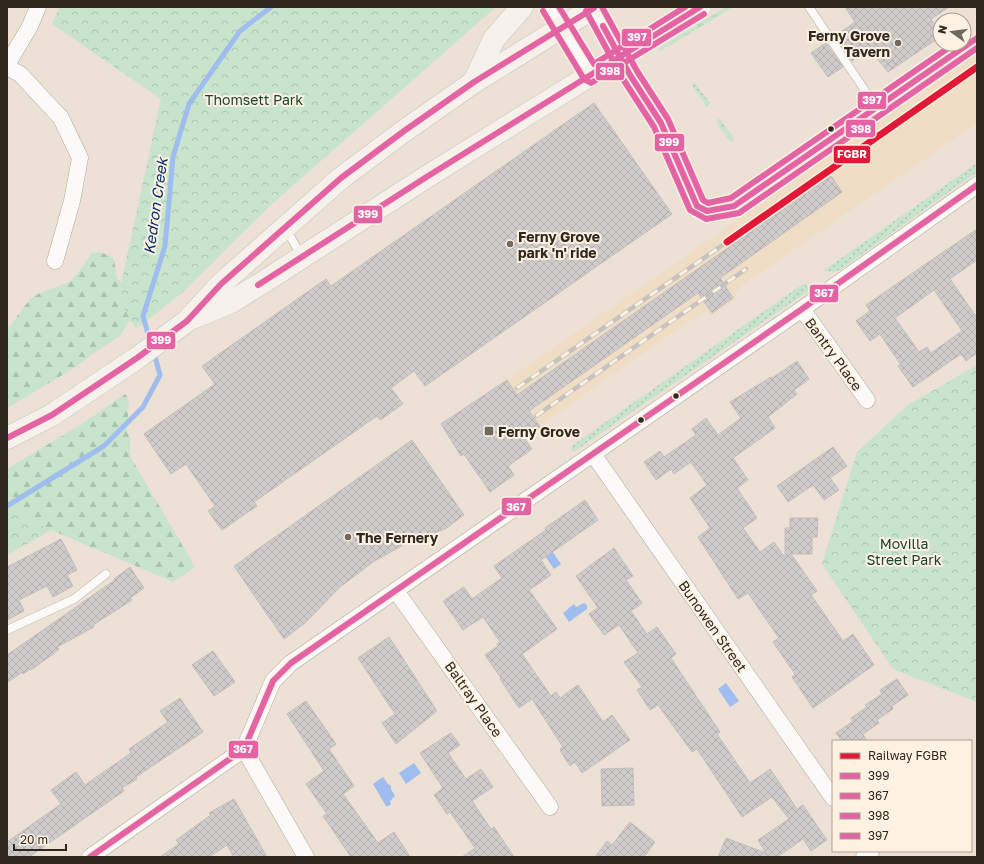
<svg xmlns="http://www.w3.org/2000/svg" width="984" height="864" font-family="'Golos Text',sans-serif">
<defs>
<pattern id="grass-tufts" width="24" height="20" patternUnits="userSpaceOnUse"><rect width="24" height="20" fill="#c8e4cc"/><path d="M3 7l-1-3M5 7V3M7 7l1-3M15 17l-1-3M17 17v-4M19 17l1-3" fill="none" stroke="#acc4af"/></pattern>
<pattern id="forest-firs" width="22" height="20" patternUnits="userSpaceOnUse"><rect width="22" height="20" fill="#c8e4cc"/><path d="M5 1l3.5 6h-7zM16 11l3.5 6h-7z" fill="#acc4af"/></pattern>
<pattern id="park-crowns" width="20" height="18" patternUnits="userSpaceOnUse"><rect width="20" height="18" fill="#c8e4cc"/><path d="M2 6a3 3 0 1 1 6 0M12 15a3 3 0 1 1 6 0" fill="none" stroke="#acc4af"/></pattern>
<pattern id="garden-dots" width="8" height="8" patternUnits="userSpaceOnUse"><rect width="8" height="8" fill="#c8e4cc"/><path d="M2 2h.1M6 6h.1" fill="none" stroke="#acc4af" stroke-width="1.8" stroke-linecap="round"/></pattern>
<pattern id="building-cross-hatch" width="8" height="8" patternUnits="userSpaceOnUse"><rect width="8" height="8" fill="#d0cccb"/><path d="M0 0l8 8M0 8l8-8" fill="none" stroke="#b3afae"/></pattern>
</defs>
<rect width="100%" height="100%" fill="#ece1d4"/>
<path fill="#efddc6" d="M977 54V123L740 287 739 290 735 293 736 299 710 317 706 310 539 426 507 380Z"/>
<g fill="url(#grass-tufts)">
<path d="M726 7H733L661 51 659 50V48Z"/>
<path d="M719 118 734 138 733 142 729 141 717 123V120Z"/>
</g>
<g fill="url(#forest-firs)">
<path d="M98 252 110 255 114 260 117 278 126 287 133 315 120 336 94 353 74 368 7 408V330L30 299 40 293 69 282 78 273 92 253Z"/>
<path d="M125 394 129 399 127 432 130 439V456L195 567 173 582 51 530 7 555V469L85 422Z"/>
</g>
<g fill="url(#park-crowns)">
<path d="M60 7H496L272 204 183 292 136 329 118 298 161 99 52 24Z"/>
<path d="M977 365V702L893 669 822 564 857 452 908 405Z"/>
<path d="M14 511 51 530 7 555V518Z"/>
</g>
<g fill="url(#garden-dots)">
<path d="M694 82 710 103 709 106H706L692 85Z"/>
<path d="M977 163V172L840 270 833 272 823 271Z"/>
<path d="M803 284H805L809 289 807 292 575 451H571V447L580 440Z"/>
</g>
<g fill="#a0bdef">
<path d="M548 545 561 564 554 569 541 550Z"/>
<path d="M584 603 587 605V609L569 622 563 613 574 604 576 607Z"/>
<path d="M726 683 739 701 730 707 718 689Z"/>
<path d="M414 763 421 773 406 784 399 773Z"/>
<path d="M383 777 388 784 391 786V789L395 796 390 801 391 804 389 806H386L373 784Z"/>
</g>
<g fill="none" stroke-linecap="round" stroke-linejoin="round">
<g stroke="#a0bdef" stroke-width="5">
<path d="M150 341 143 316 165 246 173 157 189 104 240 31 271 7"/>
<path d="M7 506 104 446 143 407 160 375 154 353"/>
</g>
</g>
<g fill="url(#building-cross-hatch)" stroke="#c3bebe" fill-rule="evenodd">
<path d="M845 7H949L931 19 940 33V37L888 72 869 49 852 61 835 36 855 22Z"/>
<path d="M826 43 843 67 828 77 811 53Z"/>
<path d="M594 103 672 214 425 386 414 371 391 388 403 404 380 420 377 416 254 502 257 506 222 530 208 511 215 506 186 464 171 474 144 434 215 384 202 366 326 279 331 286Z"/>
<path d="M831 176 842 192 720 278 733 298 712 313 698 293 529 411 541 428 525 439 532 449 508 466 514 475 490 492 464 454 461 456 441 424 507 380 517 395Z"/>
<path d="M977 229V260L950 279 977 318V353L966 361 961 354 913 387 898 366 901 365 880 334 870 341 856 321 870 311 866 305ZM934 290 962 331 931 353 927 347 919 352 895 318Z"/>
<path d="M797 361 809 379 794 390 797 394 768 417 775 428 733 458 748 480 737 488 757 518 743 528 760 552 774 542 785 558V528H790V518H818L817 537H812V554H791L817 591 811 595 843 641 853 634 874 665 813 708 792 677 795 674 773 642 779 638 748 593 738 599 698 537 710 528 690 498 707 485 691 462 674 474 671 469 656 480 644 462 660 451 664 457 696 435 692 429 706 418 718 435 741 418 730 402 771 377 772 378Z"/>
<path d="M412 440 464 515 445 529 410 541 373 562 340 587 305 623 284 639 234 566Z"/>
<path d="M833 447 847 466 830 478 839 490 824 500 813 485 788 502 777 486Z"/>
<path d="M585 500 598 520 541 560 551 575 529 590 557 629 522 654 551 696 556 692 560 698 578 685 603 722 612 715 630 740 582 773 575 762 570 766 561 752 560 749 563 747 532 699 519 708 500 679 501 678 485 655 498 646 497 644 500 642 483 617 463 630 443 601 464 587 472 599 502 578 494 566 546 530 545 528Z"/>
<path d="M61 539 77 570 67 575 73 586 53 597 47 586 19 600 24 611 7 620V567Z"/>
<path d="M614 548 633 576 626 580 642 603 631 611 647 634 657 627 676 654 671 658 720 732 717 734 750 783 770 769 797 809 803 805 827 840 811 851 803 839 777 857H718L726 838 766 853 758 840 789 819 772 797 742 817 697 749 692 752 658 705 650 710 637 690 642 687 624 662 638 653 619 625 604 635 589 614 598 608 576 576Z"/>
<path d="M130 567 144 588 130 598 132 600 93 625 94 627 57 647 59 649 53 654 31 670 30 669 23 674 22 672 7 683V655L115 580 114 579Z"/>
<path d="M389 637 437 711 396 744 382 723 395 714 358 658Z"/>
<path d="M213 651 235 682 214 696 192 665Z"/>
<path d="M897 679 908 695 892 706 893 709 877 720 879 723 863 734 867 741H842L836 733 853 721 851 718 867 707 865 705 882 694 880 690Z"/>
<path d="M180 698 203 732 136 777 137 779 122 788 124 791 29 857H7V842L61 804 51 790 76 772 85 785 131 753 129 749 168 722 160 711Z"/>
<path d="M306 701 336 744 329 749 354 786 343 794 378 843 394 832 410 857H351L323 816 327 814 306 784 324 771 287 714Z"/>
<path d="M451 733 460 745 448 753 466 779 481 769 493 787 472 801 491 829 494 827 514 857H462L475 848 450 812 447 814 434 795 443 788 420 753Z"/>
<path d="M633 768 634 805 602 806 601 769Z"/>
<path d="M234 799 267 857H234L227 845 209 857H160L179 844 176 840 211 815 209 813Z"/>
<path d="M630 822 655 842 644 857H595L607 841 612 845Z"/>
</g>
<g fill="none" stroke-linecap="round" stroke-linejoin="round">
<g stroke="#aea69c" stroke-width="9">
<g id="service">
<path d="M809 7 876 107"/>
<path d="M620 58 661 123 697 206 707 211 734 206 977 38"/>
<path d="M286 229 302 257"/>
<path d="M7 630 74 599 106 574"/>
</g>
</g>
<g stroke="#aea69c" stroke-width="17">
<g id="minor">
<path d="M7 65 30 26 38 7"/>
<path d="M7 67 20 74 61 118 80 158 72 201 55 261"/>
<path d="M802 309 867 400"/>
<path d="M593 454 833 798"/>
<path d="M396 591 550 807"/>
<path d="M244 749 306 857"/>
<path d="M90 857 244 749 273 681 291 663 802 309 977 185"/>
<path d="M864 857 871 852"/>
</g>
</g>
<g stroke="#aea69c" stroke-width="22">
<g id="tertiary">
<path d="M550 7 591 75"/>
<path d="M593 7 620 57"/>
</g>
</g>
<g stroke="#c6c2bb" stroke-width="23">
<g id="primary">
<path d="M474 82 494 39 522 7"/>
<path d="M195 317 231 302 262 283 428 176 700 7"/>
<path d="M7 438 52 415 137 358 187 321 221 284 341 178 404 131 474 82 595 7"/>
</g>
</g>
<use href="#service" stroke="#fcfaf9" stroke-width="8"/>
<use href="#minor" stroke="#fcfaf9" stroke-width="16"/>
<use href="#tertiary" stroke="#fcfaf9" stroke-width="21"/>
<use href="#primary" stroke="#f6f1ec" stroke-width="22"/>
<g stroke="#c5c2bf" stroke-width="4.5">
<g id="rail">
<path d="M517 388 727 242"/>
<path d="M536 416 746 269"/>
</g>
</g>
<use href="#rail" stroke="#fdf1e2" stroke-width="3" stroke-dasharray="9" stroke-linecap="butt"/>
<g stroke="#fdf1e2" stroke-width="9">
<g id="bus-1">
<path d="M603 26 630 75 661 123 697 206 707 211 734 206 977 38"/>
<path d="M258 285 428 176 700 7"/>
<path d="M7 438 52 415 137 358 187 321 221 284 341 178 404 131 474 82 594 8"/>
</g>
</g>
<g stroke="#fdf1e2" stroke-width="9">
<path id="bus-2" d="M90 857 244 749 273 681 291 663 802 309 977 185"/>
</g>
<g stroke="#fdf1e2" stroke-width="9">
<g id="bus-3">
<path d="M543 11 584 79 591 83 704 14"/>
<path d="M586 11 623 79 654 127 690 210 706 219 739 213 977 48"/>
</g>
</g>
<g stroke="#fdf1e2" stroke-width="9">
<g id="bus-4">
<path d="M559 7 594 64 685 7"/>
<path d="M602 7 637 71 668 119 703 200 708 203 731 198 954 44"/>
</g>
</g>
<use href="#bus-1" stroke="#e463a4" stroke-width="6"/>
<use href="#bus-2" stroke="#e463a4" stroke-width="6"/>
<use href="#bus-3" stroke="#e463a4" stroke-width="6"/>
<use href="#bus-4" stroke="#e463a4" stroke-width="6"/>
<g stroke="#fdf1e2" stroke-width="10">
<path id="rail-1" d="M727 242 977 67"/>
</g>
<use href="#rail-1" stroke="#e31837" stroke-width="7"/>
</g>
<g fill="#72695e" stroke="#fdf1e2" stroke-width="1.5">
<circle cx="898" cy="43" r="4"/>
<circle cx="510" cy="244" r="4"/>
<rect x="484" y="426" width="10" height="10" rx="2"/>
<circle cx="348" cy="537" r="4"/>
</g>
<g fill="#30281f" stroke="#fdf1e2" stroke-width="1.5">
<circle cx="831" cy="129" r="3.5"/>
<circle cx="676" cy="396" r="3.5"/>
<circle cx="641" cy="420" r="3.5"/>
</g>
<g text-anchor="middle" dominant-baseline="central" stroke-width="4" stroke-linejoin="round" paint-order="stroke">
<g font-size="14" font-weight="bold" fill="#30281f" stroke="#fdf1e2" text-anchor="start">
<text x="890" y="35" text-anchor="end">Ferny Grove<tspan x="890" dy="16">Tavern</tspan></text>
<text x="518" y="236">Ferny Grove<tspan x="518" dy="16">park 'n' ride</tspan></text>
<text x="498" y="431">Ferny Grove</text>
<text x="356" y="537">The Fernery</text>
</g>
<g font-size="14" fill="#1a4530" stroke="#fdf1e2">
<text x="254" y="99">Thomsett Park</text>
<text x="904" y="543">Movilla<tspan x="904" dy="16">Street Park</tspan></text>
</g>
<g font-size="14" fill="#30281f" stroke="#fdf1e2">
<text transform="translate(834 354) rotate(54)">Bantry Place</text>
<text transform="translate(713 626) rotate(55)">Bunowen Street</text>
<text transform="translate(474 699) rotate(55)">Baltray Place</text>
</g>
<g font-size="15" font-style="italic" fill="#042d6e" stroke="#fdf1e2">
<text transform="translate(155 206) rotate(-82)">Kedron Creek</text>
</g>
</g>
<g stroke="#fdf1e2" stroke-width="1.5">
<rect x="621" y="28" width="31" height="19" rx="4" fill="#e463a4"/>
<rect x="595" y="62" width="30" height="19" rx="4" fill="#e463a4"/>
<rect x="857" y="91" width="30" height="19" rx="4" fill="#e463a4"/>
<rect x="845" y="119" width="31" height="19" rx="4" fill="#e463a4"/>
<rect x="654" y="133" width="31" height="19" rx="4" fill="#e463a4"/>
<rect x="833" y="145" width="38" height="19" rx="4" fill="#e31837"/>
<rect x="353" y="205" width="30" height="19" rx="4" fill="#e463a4"/>
<rect x="809" y="284" width="30" height="19" rx="4" fill="#e463a4"/>
<rect x="146" y="331" width="30" height="19" rx="4" fill="#e463a4"/>
<rect x="501" y="497" width="31" height="19" rx="4" fill="#e463a4"/>
<rect x="228" y="740" width="31" height="19" rx="4" fill="#e463a4"/>
</g>
<g font-size="11" text-anchor="middle" font-weight="bold" fill="#fff">
<text x="637" y="41">397</text>
<text x="610" y="75">398</text>
<text x="872" y="104">397</text>
<text x="861" y="133">398</text>
<text x="669" y="146">399</text>
<text x="852" y="158">FGBR</text>
<text x="368" y="218">399</text>
<text x="824" y="297">367</text>
<text x="161" y="344">399</text>
<text x="516" y="511">367</text>
<text x="243" y="753">367</text>
</g>
<rect width="984" height="864" fill="none" stroke="#30281f" stroke-width="16"/>
<rect x="832" y="740" width="140" height="112" fill="#fdf1e2" stroke="#aba194"/>
<rect x="840" y="753" width="20" height="6" fill="#e31837" stroke="#aba194"/>
<text x="868" y="760" font-size="12" fill="#30281f">Railway FGBR</text>
<rect x="840" y="773" width="20" height="6" fill="#e463a4" stroke="#aba194"/>
<text x="868" y="780" font-size="12" fill="#30281f">399</text>
<rect x="840" y="793" width="20" height="6" fill="#e463a4" stroke="#aba194"/>
<text x="868" y="800" font-size="12" fill="#30281f">367</text>
<rect x="840" y="813" width="20" height="6" fill="#e463a4" stroke="#aba194"/>
<text x="868" y="820" font-size="12" fill="#30281f">398</text>
<rect x="840" y="833" width="20" height="6" fill="#e463a4" stroke="#aba194"/>
<text x="868" y="840" font-size="12" fill="#30281f">397</text>
<g transform="translate(952 32) rotate(284)"><circle r="19" fill="#fdf1e2" stroke="#aba194"/>
<path d="M0-3L7 15L0 10L-7 15Z" fill="#72695e"/>
<text y="-6" font-size="11" font-weight="bold" text-anchor="middle" fill="#30281f">N</text>
</g>
<path d="M14 844v6h52v-6" fill="none" stroke="#30281f" stroke-width="2"/>
<text x="20" y="844" font-size="12" fill="#30281f" stroke="#fdf1e2" stroke-width="3" paint-order="stroke">20 m</text>
</svg>
